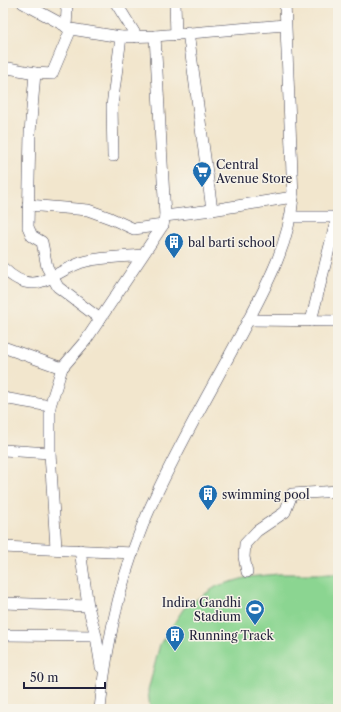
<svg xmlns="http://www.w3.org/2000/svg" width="341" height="712" font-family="'Libre Caslon Text',serif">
<rect width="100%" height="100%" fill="#f7f3e8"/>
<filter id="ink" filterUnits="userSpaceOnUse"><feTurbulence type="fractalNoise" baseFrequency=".025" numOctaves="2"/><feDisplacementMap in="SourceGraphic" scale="8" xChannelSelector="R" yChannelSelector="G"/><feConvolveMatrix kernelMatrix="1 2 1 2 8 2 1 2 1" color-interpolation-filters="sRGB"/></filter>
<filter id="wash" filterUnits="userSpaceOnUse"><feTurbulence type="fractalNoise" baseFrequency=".012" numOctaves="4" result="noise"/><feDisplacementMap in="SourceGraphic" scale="16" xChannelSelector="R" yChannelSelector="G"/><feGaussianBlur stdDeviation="0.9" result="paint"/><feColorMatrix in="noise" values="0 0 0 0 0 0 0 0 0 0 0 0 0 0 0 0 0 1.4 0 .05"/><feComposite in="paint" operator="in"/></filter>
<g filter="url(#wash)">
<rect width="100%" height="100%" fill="#f2e6cd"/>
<path fill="#8bd591" stroke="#567c66" d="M278 574H338V709H150L148 691 160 644 184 608 217 586 248 577Z"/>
</g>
<g filter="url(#ink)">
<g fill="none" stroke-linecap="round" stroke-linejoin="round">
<g stroke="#413f51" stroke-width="12">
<g id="minor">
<path d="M23 3 71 29 121 37 155 36 285 25"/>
<path d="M65 3 67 10 66 27"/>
<path d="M116 3 137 37"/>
<path d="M175 3 176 35"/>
<path d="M188 32 212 210"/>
<path d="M155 36 165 216"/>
<path d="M3 67 35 73 52 74 71 29"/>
<path d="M35 73 30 133 28 227 32 236 42 242 47 267 58 287 100 319"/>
<path d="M113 156 112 106 121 37"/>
<path d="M28 205 88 210 110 218 134 229 163 225"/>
<path d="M291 217H338"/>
<path d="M3 268C38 302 52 269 87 261 105 257 124 257 142 255"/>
<path d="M248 320 338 321"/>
<path d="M311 321 337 217"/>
<path d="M3 347 62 368"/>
<path d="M3 398 50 406"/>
<path d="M3 450 50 453"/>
<path d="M3 547 133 553"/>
<path d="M56 548 50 453V406L62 368 86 340 163 225 165 216 212 210 293 197"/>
<path d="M80 550 88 606 96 636 101 667"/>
<path d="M247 572 244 557 245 544 257 531 285 512 292 494 338 491"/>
<path d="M3 603 88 606"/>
<path d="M3 635 96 636"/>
<path d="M100 709C107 636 123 564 155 497 181 441 212 388 241 334 264 290 289 247 293 197L285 3"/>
</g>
</g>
<use href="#minor" stroke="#fff" stroke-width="11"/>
</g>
</g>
<defs>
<g id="supermarket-pin" transform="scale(1)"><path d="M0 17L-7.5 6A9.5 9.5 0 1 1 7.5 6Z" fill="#1f6fb2" stroke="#f7f3e8"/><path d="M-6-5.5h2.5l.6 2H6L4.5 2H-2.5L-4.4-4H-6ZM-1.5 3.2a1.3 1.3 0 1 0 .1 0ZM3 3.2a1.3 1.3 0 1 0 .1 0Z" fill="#fff"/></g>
<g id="building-pin" transform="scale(1)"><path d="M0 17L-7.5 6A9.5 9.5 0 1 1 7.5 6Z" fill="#1f6fb2" stroke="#f7f3e8"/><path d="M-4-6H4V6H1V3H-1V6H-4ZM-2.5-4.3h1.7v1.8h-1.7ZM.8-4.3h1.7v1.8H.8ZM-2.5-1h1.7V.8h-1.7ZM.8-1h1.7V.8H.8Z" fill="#fff"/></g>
<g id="stadium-pin" transform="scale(1)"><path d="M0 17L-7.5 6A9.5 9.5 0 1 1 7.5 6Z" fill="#1f6fb2" stroke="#f7f3e8"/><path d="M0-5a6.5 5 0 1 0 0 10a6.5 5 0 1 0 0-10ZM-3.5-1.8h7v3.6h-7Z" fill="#fff"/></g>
</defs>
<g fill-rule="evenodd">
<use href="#supermarket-pin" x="202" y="171"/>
<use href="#building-pin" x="174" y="242"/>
<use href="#building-pin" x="208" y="494"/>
<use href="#stadium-pin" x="255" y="609"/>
<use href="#building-pin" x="175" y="635"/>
</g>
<g text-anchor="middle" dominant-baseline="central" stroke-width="3" stroke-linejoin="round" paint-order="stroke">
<g font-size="12" fill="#22223b" stroke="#f7f3e8" text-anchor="start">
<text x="216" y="164">Central<tspan x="216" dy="14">Avenue Store</tspan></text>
<text x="188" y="242">bal barti school</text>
<text x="222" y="494">swimming pool</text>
<text x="241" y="602" text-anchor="end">Indira Gandhi<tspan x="241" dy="14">Stadium</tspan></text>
<text x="189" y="635">Running Track</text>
</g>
</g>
<rect width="341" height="712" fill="none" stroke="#f7f3e8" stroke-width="16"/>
<path d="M24 682v6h81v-6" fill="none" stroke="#22223b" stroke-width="2"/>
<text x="30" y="682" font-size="12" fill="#22223b" stroke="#f7f3e8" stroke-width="3" paint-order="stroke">50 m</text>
</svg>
